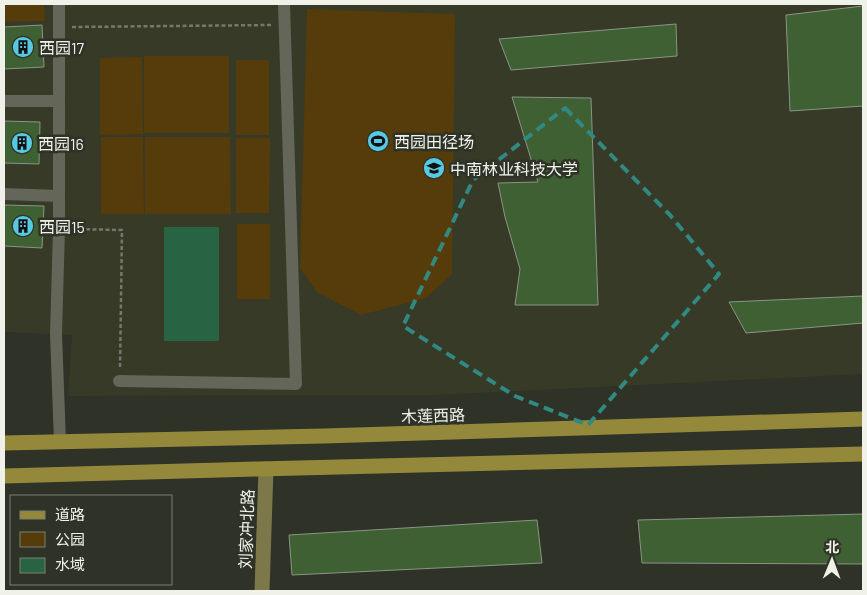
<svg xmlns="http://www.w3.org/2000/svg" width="867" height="595" font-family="Barlow,'Noto Sans SC',sans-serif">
<rect width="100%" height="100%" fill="#2f3226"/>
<path fill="#363a27" d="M4 4H863V374L434 395 68 396 72 335 4 332Z"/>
<g fill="#553c0a">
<path d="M4 4H44L45 21 4 22Z"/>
<path d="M307 9 455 14 452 274 426 298 361 315 317 292 300 268Z"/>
<rect x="144" y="56" width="85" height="77"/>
<path d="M142 57 143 134 100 135V58Z"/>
<rect x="236" y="60" width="33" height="75"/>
<path d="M143 137 144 214H101V137Z"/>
<path d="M145 137H230L231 214H145Z"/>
<path d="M236 138H270L269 213H236Z"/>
<rect x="237" y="224" width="33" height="75"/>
</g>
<rect fill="#286343" x="164" y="227" width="55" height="114"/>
<g fill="#3e6032" stroke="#8b9588">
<path d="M863 6V106L790 111 786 15Z"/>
<path d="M676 24 677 56 511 70 499 39Z"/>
<path d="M42 25 44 67 4 69V27Z"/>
<path d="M512 97 591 98 598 305H515L520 269 505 217 498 183 538 182Z"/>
<path d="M4 121 40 122 39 164 4 163Z"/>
<path d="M4 205 44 206 42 248 4 246Z"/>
<path d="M863 296V323L746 333 729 302Z"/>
<path d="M863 514V564L642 563 638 520Z"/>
<path d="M537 520 542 563 292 575 289 535Z"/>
</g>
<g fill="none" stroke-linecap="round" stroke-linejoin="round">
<g stroke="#75786d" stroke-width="2.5" stroke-dasharray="4 2.5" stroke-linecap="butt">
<path d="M72 27 271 25"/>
<path d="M73 229 122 230 120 368"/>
</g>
<g stroke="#636658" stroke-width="12">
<path d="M59 4V229L56 334 60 442"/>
<path d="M4 101H59"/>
<path d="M4 194 59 196"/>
<path d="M119 381 296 384 284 4"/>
</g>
<path stroke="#7c784a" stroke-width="15" d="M262 591 266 469"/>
<g stroke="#94893b" stroke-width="15">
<path d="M4 443 324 436 863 419"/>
<path d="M4 476 258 469 863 454"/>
</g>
</g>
<path fill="none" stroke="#318981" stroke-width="4" stroke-dasharray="10 6" stroke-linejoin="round" d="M565 108 670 215 719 274 588 425 515 396 403 326 473 180Z"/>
<defs>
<g id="building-disc" transform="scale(1.125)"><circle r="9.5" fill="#58c9e3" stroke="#2f3226"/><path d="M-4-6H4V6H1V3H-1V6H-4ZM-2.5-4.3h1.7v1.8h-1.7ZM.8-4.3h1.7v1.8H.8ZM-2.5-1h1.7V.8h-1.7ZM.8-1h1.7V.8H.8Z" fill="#111"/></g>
<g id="stadium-disc" transform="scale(1.125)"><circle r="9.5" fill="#58c9e3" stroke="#2f3226"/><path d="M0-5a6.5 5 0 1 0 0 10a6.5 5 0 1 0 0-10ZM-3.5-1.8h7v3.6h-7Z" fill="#111"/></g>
<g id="university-disc" transform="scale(1.125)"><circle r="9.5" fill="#58c9e3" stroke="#2f3226"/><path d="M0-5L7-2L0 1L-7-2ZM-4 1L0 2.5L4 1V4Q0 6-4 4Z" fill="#111"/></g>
</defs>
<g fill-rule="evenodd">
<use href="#building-disc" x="23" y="47"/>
<use href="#stadium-disc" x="378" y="141"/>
<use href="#building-disc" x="22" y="143"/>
<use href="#university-disc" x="434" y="168"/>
<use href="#building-disc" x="23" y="226"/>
</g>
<g text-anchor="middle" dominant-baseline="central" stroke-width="5" stroke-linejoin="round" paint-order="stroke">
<g font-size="16" fill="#f0f2ea" stroke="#2f3226" text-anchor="start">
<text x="39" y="47">西园17</text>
<text x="394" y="141">西园田径场</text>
<text x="38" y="143">西园16</text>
<text x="450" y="168">中南林业科技大学</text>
<text x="39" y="226">西园15</text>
</g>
<g font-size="16" fill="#f0f2ea" stroke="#2f3226">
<text transform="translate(433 415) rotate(-2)">木莲西路</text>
<text transform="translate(246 529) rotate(-88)">刘家冲北路</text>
</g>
</g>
<rect width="867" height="595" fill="none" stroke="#f0f2ea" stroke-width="10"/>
<rect x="10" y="495" width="162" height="90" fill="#2f3226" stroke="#7c7f74"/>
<rect x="20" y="511" width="25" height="8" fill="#94893b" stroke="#7c7f74"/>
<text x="55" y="520" font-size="15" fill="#f0f2ea">道路</text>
<rect x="20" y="532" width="25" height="15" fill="#553c0a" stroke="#7c7f74"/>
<text x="55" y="545" font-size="15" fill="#f0f2ea">公园</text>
<rect x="20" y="558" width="25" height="15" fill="#286343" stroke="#7c7f74"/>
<text x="55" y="570" font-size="15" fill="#f0f2ea">水域</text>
<g transform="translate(832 560) rotate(1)" stroke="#2f3226" stroke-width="4" paint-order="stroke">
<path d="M0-4L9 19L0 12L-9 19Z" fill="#f0f2ea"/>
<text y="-8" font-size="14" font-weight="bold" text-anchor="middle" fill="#f0f2ea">北</text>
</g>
</svg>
